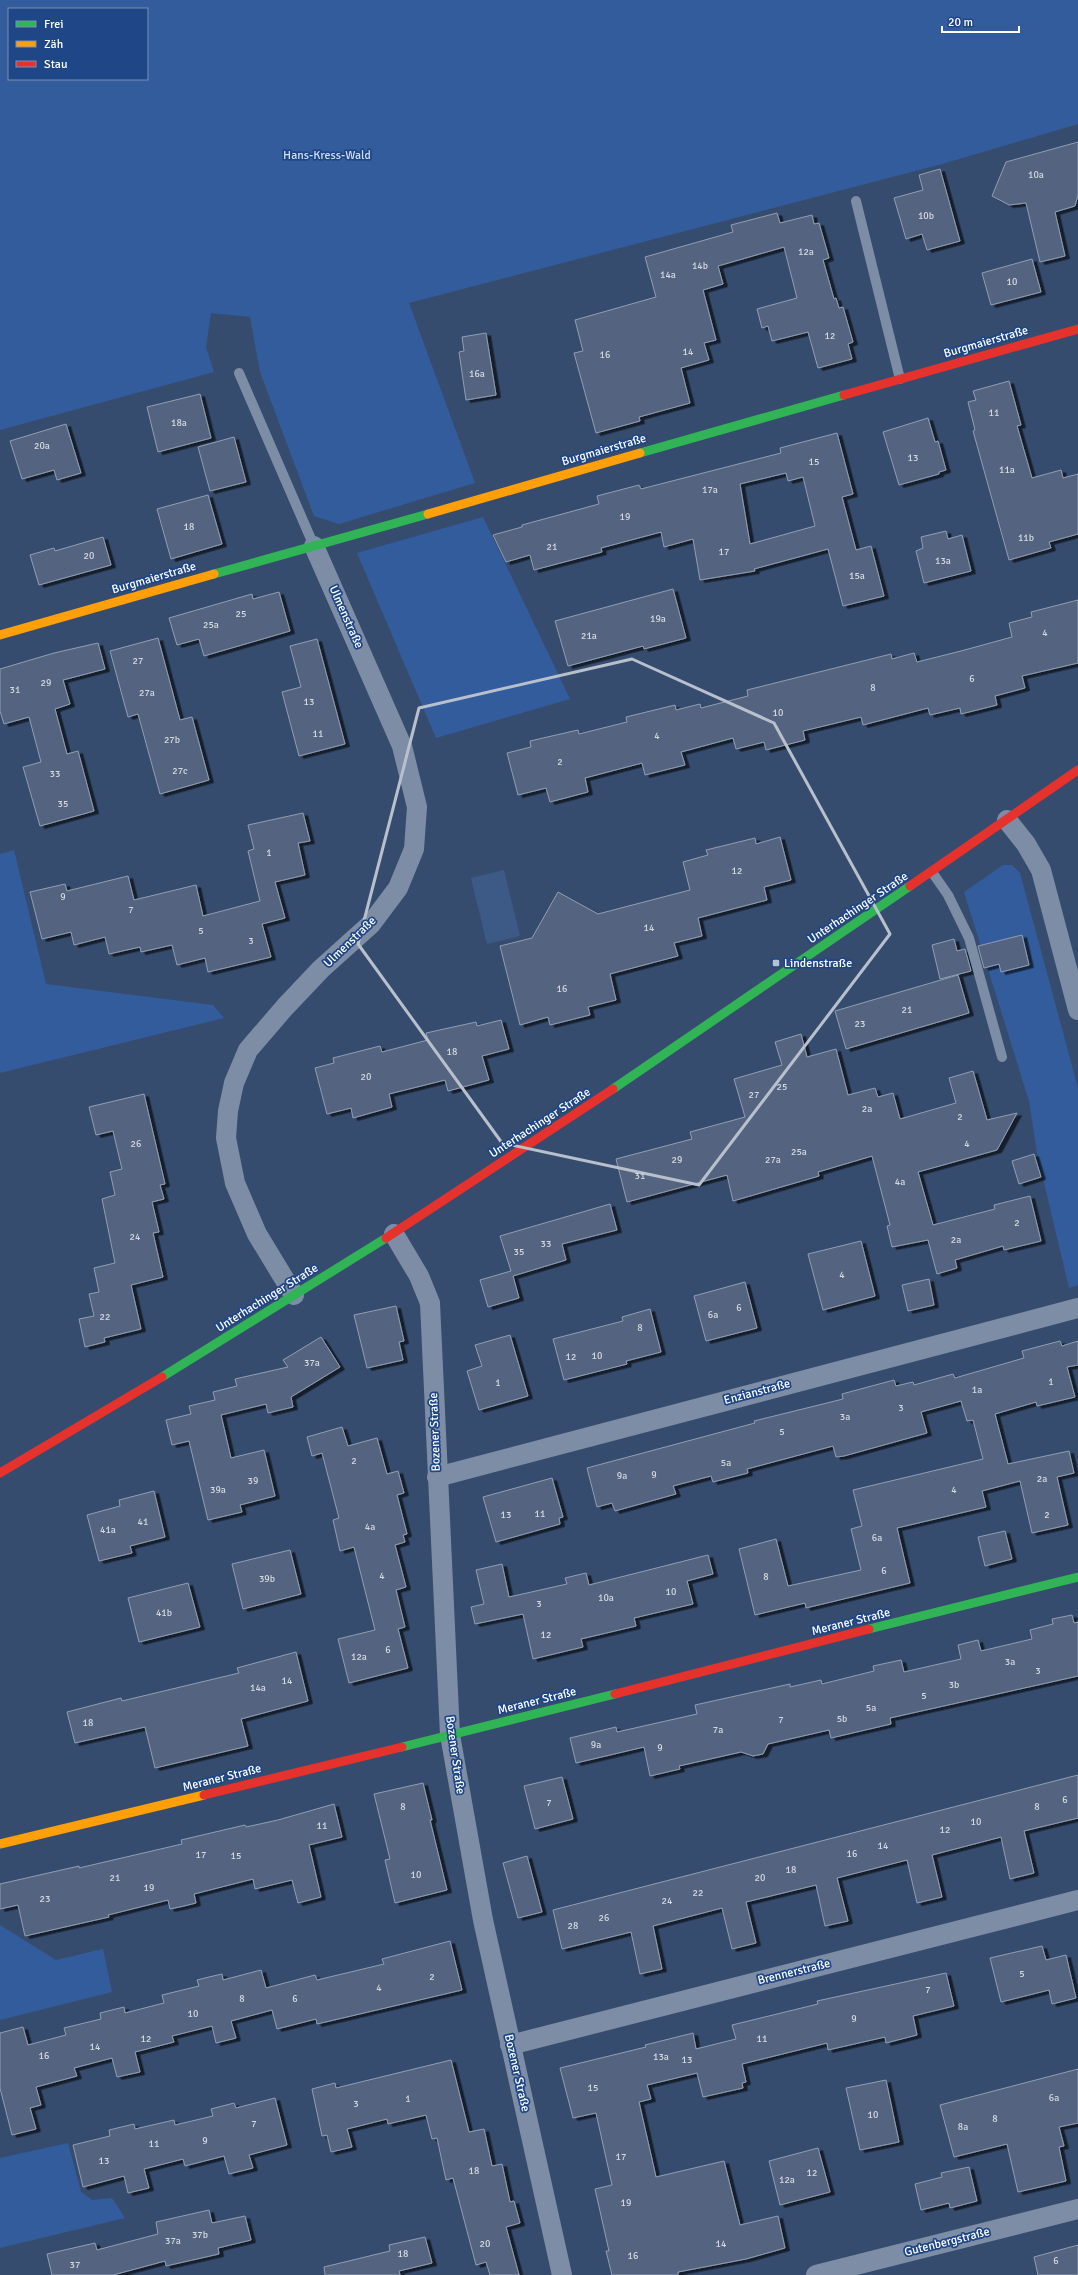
<svg xmlns="http://www.w3.org/2000/svg" width="1078" height="2275" font-family="Signika,sans-serif">
<defs>
<filter id="shadow"><feDropShadow dx="4.5" dy="2.5" stdDeviation="0" flood-color="#0009"/></filter>
</defs>
<rect width="100%" height="100%" fill="#364c6f"/>
<g fill="#335c9c" fill-rule="evenodd">
<path d="M0 0H1078V124L942 164 409 303 475 483 339 524 314 516 260 372 250 317 211 313 206 347 214 372 0 430ZM9 9H147V79H9Z"/>
<path d="M483 517 570 699 436 738 357 553Z"/>
<path d="M14 850 46 984 213 1005 224 1018 0 1073V854Z"/>
<path d="M1003 865H1012L1020 873 1078 1088V1285L1069 1288 1037 1153 1029 1101 964 892Z"/>
<path d="M0 1925 56 1960 103 1949 112 1992 0 2020Z"/>
<path d="M68 2143 81 2192 92 2200 112 2198 125 2218 0 2248V2158Z"/>
</g>
<path fill="#3d5a87" d="M504 870 520 936 487 944 471 878Z"/>
<g fill="#526480" stroke="#919eb2" fill-rule="evenodd" filter="url(#shadow)">
<path d="M1078 142V195L1075 206 1055 212 1065 256 1040 262 1026 203 1009 205 992 196 1006 162Z"/>
<path d="M940 169 960 241 927 250 922 234 906 239 894 198 923 190 919 175Z"/>
<path d="M777 213 780 223 812 215 814 224 819 223 829 258 823 260 834 299 836 298 839 308 843 307 853 342 848 344 852 359 818 368 808 332 772 341 768 326 762 328 757 309 797 298 784 247 718 266 723 284 703 290 716 340 704 343 709 360 681 368 690 403 639 417 640 421 596 433 574 353 583 351 575 320 656 297 645 257 733 232 731 225Z"/>
<path d="M1032 259 1041 292 991 305 982 273Z"/>
<path d="M486 333 496 395 466 400 459 352 464 351 462 337Z"/>
<path d="M1009 381 1021 425 1017 426 1032 478 1061 470 1063 478 1078 474V534L1049 542 1051 548 1009 560 973 431 975 430 968 402 976 400 973 391Z"/>
<path d="M200 394 211 438 158 452 147 407Z"/>
<path d="M928 418 935 442 938 441 946 470 939 472V474L899 485 883 432Z"/>
<path d="M66 424 81 473 57 480 54 470 22 479 10 441Z"/>
<path d="M837 433 853 494 842 497 856 550 871 546 884 596 843 606 828 549 754 569 755 571 700 580 693 539 664 547 661 532 601 548 602 552 534 570 530 555 506 562 493 535 522 527V525L599 504 597 496 639 485 641 489 781 453 780 448ZM786 473 788 481 803 477 815 526 750 544 740 484Z"/>
<path d="M234 437 246 482 210 491 198 447Z"/>
<path d="M208 495 222 544 171 559 157 509Z"/>
<path d="M946 531 948 539 962 535 971 571 924 583 916 551 923 548 921 537Z"/>
<path d="M103 537 111 565 39 585 30 555 54 548 55 551Z"/>
<path d="M673 589 686 638 644 649 643 646 568 666 555 621Z"/>
<path d="M279 592 290 631 204 656 199 639 177 645 169 618 252 594 253 599Z"/>
<path d="M1078 600V663L1022 676 1025 688 995 696 997 705 961 714 960 708 930 715 928 708 863 725 861 717 803 731 805 740 766 750 764 742 736 749 733 738 681 752 685 765 645 775 642 763 585 778 588 792 550 802 546 788 518 795 507 753 531 747 530 741 578 730 579 734 627 722 626 717 675 705 676 710 700 704 701 708 748 696 747 690 891 654 892 659 914 653 917 662 961 651 1012 637 1009 623 1032 617 1031 612Z"/>
<path d="M158 638 180 720 192 717 209 780 160 794 138 714 128 717 110 651Z"/>
<path d="M317 639 345 744 299 756 282 692 301 687 290 646Z"/>
<path d="M98 643 105 669 63 680 70 704 55 709 67 754 78 751 94 811 40 826 23 767 41 762 29 717 4 724 0 711V669L54 653Z"/>
<path d="M303 813 310 841 298 843 305 875 275 882 285 918 262 924 271 957 208 972 205 958 177 965 172 945 141 952 140 947 109 954 105 937 74 945 71 932 42 939 30 892 65 884 67 891 128 876 134 900 196 885 203 916 260 901 248 851 254 849 248 825Z"/>
<path d="M780 837 791 880 764 887 767 900 698 918 702 936 674 943 678 956 610 974 616 1000 588 1007 590 1015 550 1025 548 1017 520 1025 500 946 532 938 558 892 598 914 690 890 683 862 708 855 706 850 755 838 756 844Z"/>
<path d="M1022 935 1029 965 1001 972 999 964 984 968 978 946Z"/>
<path d="M954 939 957 951 965 949 971 971 940 979 932 945Z"/>
<path d="M958 975 969 1013 846 1049 835 1011Z"/>
<path d="M501 1020 509 1049 482 1056 489 1080 448 1091 445 1080 389 1094 392 1107 353 1118 351 1108 327 1114 315 1068 334 1063 333 1058 380 1046 382 1052 428 1040 426 1033 476 1022 477 1026Z"/>
<path d="M801 1034 807 1057 836 1049 848 1095 875 1088 878 1097 893 1093 900 1119 956 1103 949 1078 973 1071 987 1120 1017 1113 997 1150 918 1172 933 1225 995 1209 994 1205 1030 1196 1041 1241 1004 1250 1003 1246 955 1260 957 1268 937 1274 928 1240 892 1247 887 1226 890 1225 872 1156 818 1172 819 1176 733 1201 727 1175 627 1202 616 1159 692 1139 690 1132 745 1117 734 1079 782 1065 775 1042Z"/>
<path d="M144 1094 165 1184 160 1185 164 1199 152 1202 159 1232 153 1233 163 1277 131 1285 141 1329 104 1338 105 1342 85 1347 79 1319 94 1316 89 1294 99 1292 94 1268 115 1263 102 1199 115 1195 110 1172 122 1169 113 1131 96 1135 89 1107Z"/>
<path d="M1034 1154 1041 1177 1019 1184 1012 1161Z"/>
<path d="M610 1204 617 1230 562 1244 566 1260 513 1276 519 1298 488 1307 480 1280 511 1271 500 1236Z"/>
<path d="M861 1241 875 1296 823 1310 808 1254Z"/>
<path d="M929 1279 934 1305 908 1311 902 1285Z"/>
<path d="M745 1282 757 1328 706 1341 694 1296Z"/>
<path d="M396 1306 404 1341 399 1342 403 1360 367 1368 354 1315Z"/>
<path d="M650 1309 661 1352 626 1361 627 1364 564 1380 553 1339 623 1321 622 1317Z"/>
<path d="M510 1335 528 1396 479 1410 467 1371 482 1366 475 1345Z"/>
<path d="M321 1337 340 1367 291 1397 293 1407 268 1413 266 1404 221 1415 231 1458 264 1450 275 1496 240 1505 242 1512 208 1520 189 1441 172 1445 166 1420 191 1414 189 1406 215 1400 213 1392 237 1386 235 1379 288 1367 283 1360Z"/>
<path d="M1060 1341 1062 1346 1078 1341V1365L1067 1367 1075 1397 1037 1406 1036 1402 995 1414 1008 1464 1069 1451 1074 1473 1057 1477 1068 1525 1032 1533 1020 1481 982 1491 986 1507 897 1528 910 1583 806 1608 805 1603 755 1615 739 1549 776 1539 788 1586 861 1570 851 1529 862 1526 853 1490 983 1459 973 1420 967 1421 961 1401 921 1412 927 1433 844 1456 836 1457 833 1446 747 1469 748 1473 713 1482 711 1476 673 1486 676 1494 615 1511 612 1503 597 1507 587 1468 755 1423 754 1421 843 1399 842 1394 894 1380 896 1386 913 1382 914 1385 953 1374 955 1378 1024 1358 1022 1351Z"/>
<path d="M342 1427 348 1446 377 1438 387 1474 398 1471 404 1493 397 1495 407 1534 403 1535 405 1542 395 1545 406 1587 396 1590 405 1627 398 1629 408 1668 349 1683 338 1639 375 1630 354 1547 340 1551 333 1520 339 1518 322 1453 312 1456 307 1437Z"/>
<path d="M552 1478 563 1517 559 1518 560 1524 496 1542 483 1497Z"/>
<path d="M154 1491 165 1537 130 1546 132 1553 99 1561 87 1515 120 1506 119 1500Z"/>
<path d="M1005 1531 1012 1559 985 1566 978 1537Z"/>
<path d="M290 1550 301 1594 243 1609 232 1564Z"/>
<path d="M708 1555 713 1574 687 1581 693 1604 634 1618 636 1626 581 1639 583 1647 533 1659 523 1614 475 1624 471 1607 484 1604 476 1570 502 1564 509 1597 567 1584 565 1578 586 1573 589 1585Z"/>
<path d="M188 1583 200 1627 139 1642 128 1598Z"/>
<path d="M1072 1615 1074 1623 1078 1622V1676L890 1718 891 1724 831 1738 829 1730 768 1744 763 1754 753 1756 741 1752 679 1766 680 1769 650 1776 644 1747 576 1763 570 1738 616 1727 617 1732 697 1714 695 1705 790 1684V1687L821 1680 822 1684 874 1671 873 1666 901 1660 904 1672 961 1659 958 1645 978 1640 981 1651 1032 1639 1030 1630 1053 1624 1052 1619Z"/>
<path d="M296 1652 308 1701 241 1719 248 1746 155 1768 145 1727 75 1743 67 1712 121 1698 122 1701 239 1673 237 1668Z"/>
<path d="M1078 1775V1818L1024 1831 1034 1873 1010 1879 1001 1837 932 1855 942 1897 917 1903 907 1860 837 1878 848 1921 825 1926 816 1885 746 1902 756 1943 732 1949 722 1908 653 1926 662 1969 640 1974 631 1932 562 1949 553 1910Z"/>
<path d="M562 1777 573 1819 535 1829 524 1786Z"/>
<path d="M423 1783 432 1820H430L447 1890 395 1903 385 1860 390 1859 374 1794Z"/>
<path d="M334 1804 342 1837 309 1845 321 1897 298 1903 292 1880 255 1889 253 1879 194 1894 196 1903 184 1906 170 1909 168 1900 108 1915 109 1917 25 1936 18 1905 0 1909V1884L79 1866V1868L182 1844 181 1840 245 1825 246 1827 278 1820Z"/>
<path d="M527 1856 542 1912 518 1918 503 1863Z"/>
<path d="M450 1941 462 1990 317 2024 316 2019 277 2029 272 2010 231 2021 236 2038 216 2043 212 2026 172 2036 174 2042 135 2052 140 2072 117 2077 112 2058 74 2068 77 2076 36 2087 41 2105 30 2108 36 2129 12 2135 0 2088V2033L23 2027 28 2045 66 2035 64 2028 101 2019 100 2013 124 2007 125 2013 164 2003 162 1995 199 1986 197 1980 209 1977 222 1974 223 1980 261 1970 266 1988 315 1975 317 1980 384 1964 382 1959Z"/>
<path d="M1042 1946 1046 1960 1066 1955 1076 1998 1052 2004 1049 1990 1001 2002 990 1958Z"/>
<path d="M946 1973 954 2006 913 2016 917 2035 886 2043 885 2037 828 2050 827 2043 742 2064 746 2082 742 2083 743 2088 703 2097 697 2073 647 2085 651 2099 639 2102 656 2177 724 2161 740 2225 778 2216 785 2248 746 2259 678 2272V2275H612L606 2251H609L595 2189 612 2185 596 2113 573 2118 560 2068 646 2047 645 2045 693 2033 696 2049 736 2039 732 2025 818 2004 817 2001Z"/>
<path d="M451 2060 469 2132 484 2129 492 2166 502 2164 510 2202 514 2201 520 2223 506 2227 519 2275H490L486 2262 476 2265 453 2178 446 2180 437 2138 432 2139 426 2115 388 2124 387 2119 347 2129 352 2147 331 2152 327 2135 322 2136 312 2089 335 2083 336 2088Z"/>
<path d="M1078 2069V2123L1059 2127 1064 2146 1059 2147 1066 2181 1018 2192 1007 2144 954 2157 940 2105Z"/>
<path d="M886 2080 899 2142 860 2150 846 2088Z"/>
<path d="M275 2098 287 2145 249 2155 253 2168 229 2174 224 2156 185 2166 183 2159 144 2169 149 2188 128 2193 124 2176 83 2187 73 2145 110 2136 109 2130 134 2124 135 2129 174 2120 175 2125 213 2116 211 2109 234 2103 236 2108Z"/>
<path d="M818 2148 830 2192 780 2205 769 2161Z"/>
<path d="M969 2167 977 2201 950 2208 949 2203 921 2210 915 2184 942 2177 941 2173Z"/>
<path d="M209 2210 212 2223 245 2216 251 2240 218 2248 219 2254 166 2266 165 2261 113 2275H52L47 2254 95 2243 97 2250 158 2234 156 2222Z"/>
<path d="M425 2237 432 2263 399 2271 400 2275H325L324 2267 390 2251 389 2245Z"/>
<path d="M1078 2245V2275H1038L1034 2257Z"/>
</g>
<g fill="none" stroke-linecap="round" stroke-linejoin="round">
<g stroke="#7d8da5" stroke-width="10">
<path d="M856 201 900 379"/>
<path d="M239 373 314 546"/>
<path d="M932 872 948 895 969 938 1002 1057"/>
</g>
<g stroke="#7d8da5" stroke-width="20">
<path d="M1007 820 1026 844 1041 870 1078 1010"/>
<path d="M394 1234 419 1276 430 1303 450 1735 483 1920 562 2275"/>
<path d="M294 1295 257 1234 235 1183 226 1138 228 1111 234 1083 248 1050 285 1007 321 969 371 924 398 888 414 849 417 807 402 746 314 546"/>
<path d="M437 1477 1078 1308"/>
<path d="M510 2045 1078 1900"/>
<path d="M816 2275 1078 2209"/>
</g>
<g stroke="#30b455" stroke-width="9">
<path d="M640 453 844 395"/>
<path d="M214 574 428 514"/>
<path d="M613 1089 910 886"/>
<path d="M162 1377 386 1238"/>
<path d="M869 1629 1078 1577"/>
<path d="M402 1747 615 1694"/>
</g>
<g stroke="#ff9f0a" stroke-width="9">
<path d="M428 514 640 453"/>
<path d="M0 635 214 574"/>
<path d="M0 1844 204 1795"/>
</g>
<g stroke="#e5322d" stroke-width="9">
<path d="M844 395 1078 329"/>
<path d="M910 886 1078 770"/>
<path d="M386 1238 613 1089"/>
<path d="M0 1473 162 1377"/>
<path d="M615 1694 869 1629"/>
<path d="M204 1795 402 1747"/>
</g>
</g>
<path fill="none" stroke="#b9c0cd" stroke-width="3" stroke-linejoin="round" d="M632 659 774 723 890 934 699 1185 502 1143 358 944 419 708Z"/>
<rect fill="#b9c0cd" stroke="#1f4686" stroke-width="1.5" x="772" y="959" width="8" height="8" rx="2"/>
<g text-anchor="middle" dominant-baseline="central" stroke-width="3.5" stroke-linejoin="round" paint-order="stroke">
<g font-size="10" fill="#d4d8df">
<text x="1036" y="175">10a</text>
<text x="926" y="216">10b</text>
<text x="806" y="252">12a</text>
<text x="700" y="266">14b</text>
<text x="668" y="275">14a</text>
<text x="1012" y="282">10</text>
<text x="830" y="336">12</text>
<text x="688" y="352">14</text>
<text x="605" y="355">16</text>
<text x="477" y="374">16a</text>
<text x="994" y="413">11</text>
<text x="179" y="423">18a</text>
<text x="42" y="446">20a</text>
<text x="913" y="458">13</text>
<text x="814" y="462">15</text>
<text x="1007" y="470">11a</text>
<text x="710" y="490">17a</text>
<text x="625" y="517">19</text>
<text x="189" y="527">18</text>
<text x="1026" y="538">11b</text>
<text x="552" y="547">21</text>
<text x="724" y="552">17</text>
<text x="89" y="556">20</text>
<text x="943" y="561">13a</text>
<text x="857" y="576">15a</text>
<text x="241" y="614">25</text>
<text x="658" y="619">19a</text>
<text x="211" y="625">25a</text>
<text x="1045" y="633">4</text>
<text x="589" y="636">21a</text>
<text x="138" y="661">27</text>
<text x="972" y="679">6</text>
<text x="46" y="683">29</text>
<text x="873" y="688">8</text>
<text x="15" y="690">31</text>
<text x="147" y="693">27a</text>
<text x="309" y="702">13</text>
<text x="778" y="713">10</text>
<text x="318" y="734">11</text>
<text x="657" y="736">4</text>
<text x="172" y="740">27b</text>
<text x="560" y="762">2</text>
<text x="180" y="771">27c</text>
<text x="55" y="774">33</text>
<text x="63" y="804">35</text>
<text x="269" y="853">1</text>
<text x="737" y="871">12</text>
<text x="63" y="897">9</text>
<text x="131" y="910">7</text>
<text x="649" y="928">14</text>
<text x="201" y="931">5</text>
<text x="251" y="941">3</text>
<text x="562" y="989">16</text>
<text x="907" y="1010">21</text>
<text x="860" y="1024">23</text>
<text x="452" y="1052">18</text>
<text x="366" y="1077">20</text>
<text x="782" y="1087">25</text>
<text x="754" y="1095">27</text>
<text x="867" y="1109">2a</text>
<text x="960" y="1117">2</text>
<text x="136" y="1144">26</text>
<text x="967" y="1144">4</text>
<text x="799" y="1152">25a</text>
<text x="677" y="1160">29</text>
<text x="773" y="1160">27a</text>
<text x="640" y="1176">31</text>
<text x="900" y="1182">4a</text>
<text x="1017" y="1223">2</text>
<text x="135" y="1237">24</text>
<text x="956" y="1240">2a</text>
<text x="546" y="1244">33</text>
<text x="519" y="1252">35</text>
<text x="842" y="1275">4</text>
<text x="739" y="1308">6</text>
<text x="713" y="1315">6a</text>
<text x="105" y="1317">22</text>
<text x="640" y="1328">8</text>
<text x="597" y="1356">10</text>
<text x="571" y="1357">12</text>
<text x="312" y="1363">37a</text>
<text x="1051" y="1382">1</text>
<text x="498" y="1383">1</text>
<text x="977" y="1390">1a</text>
<text x="901" y="1408">3</text>
<text x="845" y="1417">3a</text>
<text x="782" y="1432">5</text>
<text x="354" y="1461">2</text>
<text x="726" y="1463">5a</text>
<text x="654" y="1475">9</text>
<text x="622" y="1476">9a</text>
<text x="1042" y="1479">2a</text>
<text x="253" y="1481">39</text>
<text x="218" y="1490">39a</text>
<text x="954" y="1490">4</text>
<text x="540" y="1514">11</text>
<text x="506" y="1515">13</text>
<text x="1047" y="1515">2</text>
<text x="143" y="1522">41</text>
<text x="370" y="1527">4a</text>
<text x="108" y="1530">41a</text>
<text x="877" y="1538">6a</text>
<text x="884" y="1571">6</text>
<text x="382" y="1576">4</text>
<text x="766" y="1577">8</text>
<text x="267" y="1579">39b</text>
<text x="671" y="1592">10</text>
<text x="606" y="1598">10a</text>
<text x="539" y="1604">3</text>
<text x="164" y="1613">41b</text>
<text x="546" y="1635">12</text>
<text x="388" y="1650">6</text>
<text x="359" y="1657">12a</text>
<text x="1010" y="1662">3a</text>
<text x="1038" y="1671">3</text>
<text x="287" y="1681">14</text>
<text x="954" y="1685">3b</text>
<text x="258" y="1688">14a</text>
<text x="924" y="1696">5</text>
<text x="871" y="1708">5a</text>
<text x="842" y="1719">5b</text>
<text x="781" y="1720">7</text>
<text x="88" y="1723">18</text>
<text x="718" y="1730">7a</text>
<text x="596" y="1745">9a</text>
<text x="660" y="1748">9</text>
<text x="1065" y="1800">6</text>
<text x="549" y="1803">7</text>
<text x="403" y="1807">8</text>
<text x="1037" y="1807">8</text>
<text x="976" y="1822">10</text>
<text x="322" y="1826">11</text>
<text x="945" y="1830">12</text>
<text x="883" y="1846">14</text>
<text x="852" y="1854">16</text>
<text x="201" y="1855">17</text>
<text x="236" y="1856">15</text>
<text x="791" y="1870">18</text>
<text x="416" y="1875">10</text>
<text x="115" y="1878">21</text>
<text x="760" y="1878">20</text>
<text x="149" y="1888">19</text>
<text x="698" y="1893">22</text>
<text x="45" y="1899">23</text>
<text x="667" y="1901">24</text>
<text x="604" y="1918">26</text>
<text x="573" y="1926">28</text>
<text x="1022" y="1974">5</text>
<text x="432" y="1977">2</text>
<text x="379" y="1988">4</text>
<text x="928" y="1990">7</text>
<text x="242" y="1999">8</text>
<text x="295" y="1999">6</text>
<text x="193" y="2014">10</text>
<text x="854" y="2019">9</text>
<text x="146" y="2039">12</text>
<text x="762" y="2039">11</text>
<text x="95" y="2047">14</text>
<text x="44" y="2056">16</text>
<text x="661" y="2057">13a</text>
<text x="687" y="2060">13</text>
<text x="593" y="2088">15</text>
<text x="1054" y="2098">6a</text>
<text x="408" y="2099">1</text>
<text x="356" y="2104">3</text>
<text x="873" y="2115">10</text>
<text x="995" y="2119">8</text>
<text x="254" y="2124">7</text>
<text x="963" y="2127">8a</text>
<text x="205" y="2141">9</text>
<text x="154" y="2144">11</text>
<text x="621" y="2157">17</text>
<text x="104" y="2161">13</text>
<text x="474" y="2171">18</text>
<text x="812" y="2173">12</text>
<text x="787" y="2180">12a</text>
<text x="626" y="2203">19</text>
<text x="200" y="2235">37b</text>
<text x="173" y="2241">37a</text>
<text x="485" y="2244">20</text>
<text x="721" y="2244">14</text>
<text x="403" y="2254">18</text>
<text x="633" y="2256">16</text>
<text x="1056" y="2261">6</text>
<text x="75" y="2265">37</text>
</g>
<g font-size="12" fill="#cddef7" stroke="#1f4686">
<text x="327" y="155">Hans-Kress-Wald</text>
</g>
<g font-size="12" fill="#fff" stroke="#1f4686">
<text transform="translate(986 342) rotate(-16)">Burgmaierstraße</text>
<text transform="translate(604 450) rotate(-16)">Burgmaierstraße</text>
<text transform="translate(154 578) rotate(-16)">Burgmaierstraße</text>
<text transform="translate(346 617) rotate(66)">Ulmenstraße</text>
<text transform="translate(858 908) rotate(-34)">Unterhachinger Straße</text>
<text transform="translate(350 942) rotate(-44)">Ulmenstraße</text>
<text transform="translate(540 1123) rotate(-33)">Unterhachinger Straße</text>
<text transform="translate(267 1298) rotate(-32)">Unterhachinger Straße</text>
<text transform="translate(757 1392) rotate(-15)">Enzianstraße</text>
<text transform="translate(435 1432) rotate(-92)">Bozener Straße</text>
<text transform="translate(851 1622) rotate(-14)">Meraner Straße</text>
<text transform="translate(537 1701) rotate(-14)">Meraner Straße</text>
<text transform="translate(455 1755) rotate(82)">Bozener Straße</text>
<text transform="translate(222 1778) rotate(-14)">Meraner Straße</text>
<text transform="translate(794 1972) rotate(-14)">Brennerstraße</text>
<text transform="translate(517 2073) rotate(77)">Bozener Straße</text>
<text transform="translate(947 2242) rotate(-14)">Gutenbergstraße</text>
</g>
<g font-size="12" fill="#fff" stroke="#1f4686" text-anchor="start">
<text x="784" y="963">Lindenstraße</text>
</g>
</g>
<rect x="8" y="8" width="140" height="72" fill="#1f4686" stroke="#7990b6"/>
<rect x="16" y="21" width="20" height="6" fill="#30b455" stroke="#7990b6"/>
<text x="44" y="28" font-size="12" fill="#ffffff">Frei</text>
<rect x="16" y="41" width="20" height="6" fill="#ff9f0a" stroke="#7990b6"/>
<text x="44" y="48" font-size="12" fill="#ffffff">Zäh</text>
<rect x="16" y="61" width="20" height="6" fill="#e5322d" stroke="#7990b6"/>
<text x="44" y="68" font-size="12" fill="#ffffff">Stau</text>
<path d="M942 26v6h77v-6" fill="none" stroke="#ffffff" stroke-width="2"/>
<text x="948" y="26" font-size="12" fill="#ffffff" stroke="#1f4686" stroke-width="3" paint-order="stroke">20 m</text>
</svg>
